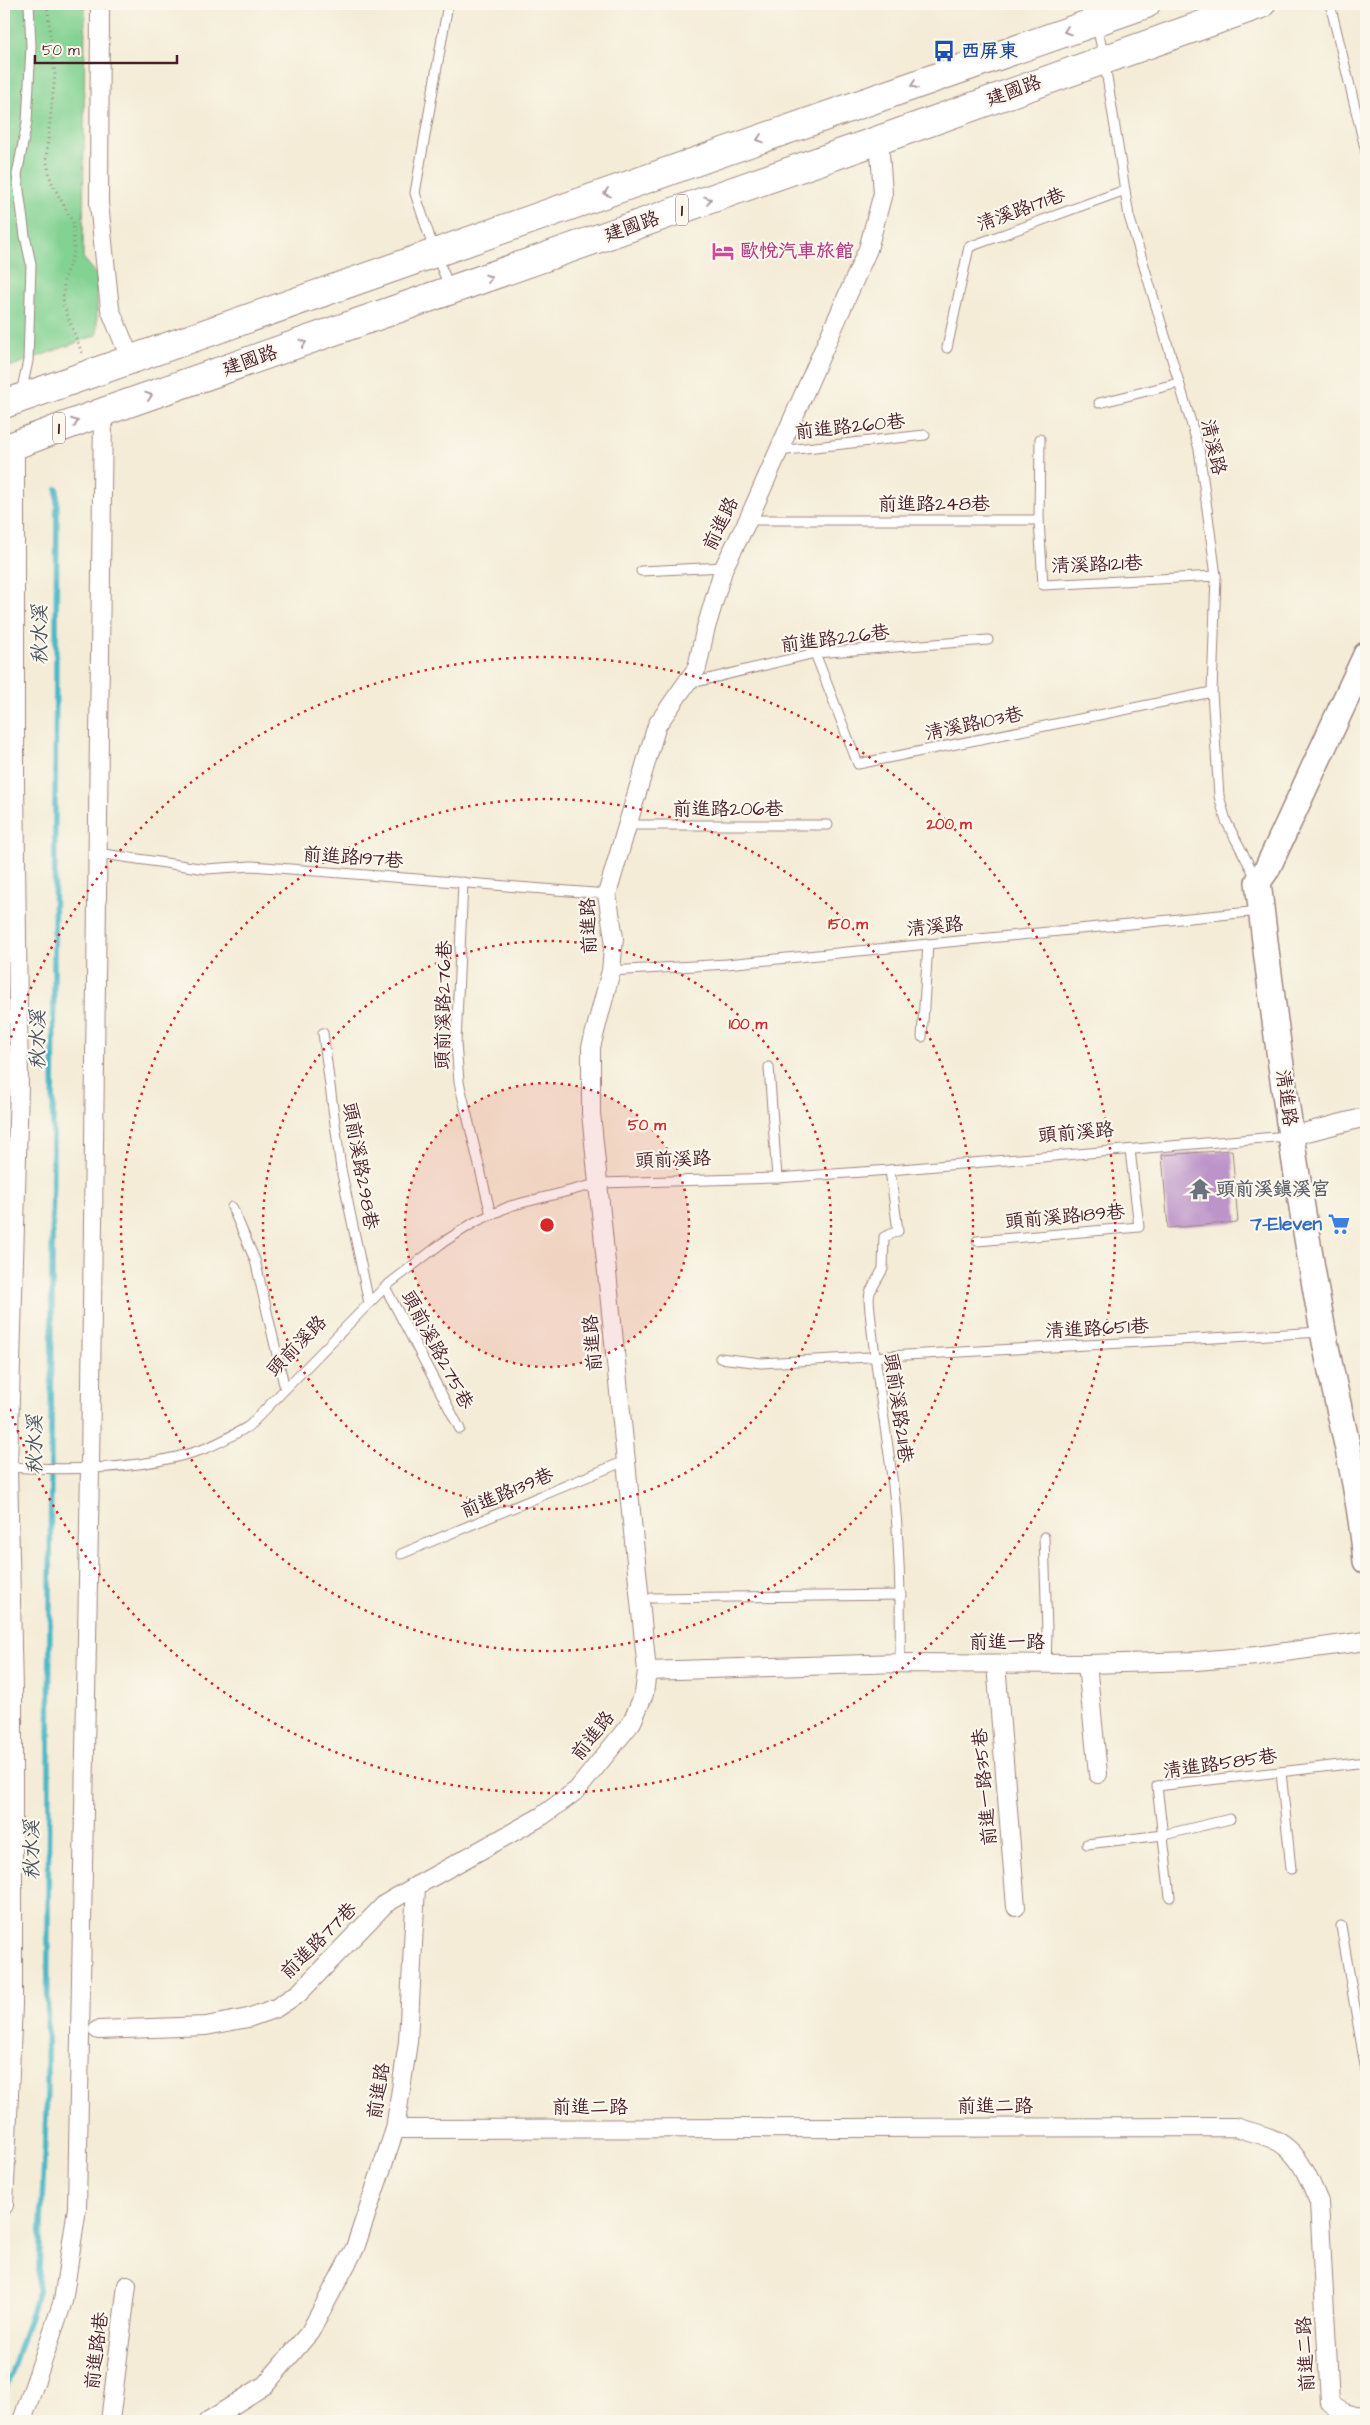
<svg xmlns="http://www.w3.org/2000/svg" width="1370" height="2425" font-family="'Architects Daughter','LXGW WenKai TC',sans-serif">
<rect width="100%" height="100%" fill="#fbf7ec"/>
<filter id="ink" filterUnits="userSpaceOnUse"><feTurbulence type="fractalNoise" baseFrequency=".02" numOctaves="2"/><feDisplacementMap in="SourceGraphic" scale="10" xChannelSelector="R" yChannelSelector="G"/><feConvolveMatrix kernelMatrix="1 2 1 2 8 2 1 2 1" color-interpolation-filters="sRGB"/></filter>
<filter id="wash" filterUnits="userSpaceOnUse"><feTurbulence type="fractalNoise" baseFrequency=".0096" numOctaves="4" result="noise"/><feDisplacementMap in="SourceGraphic" scale="20" xChannelSelector="R" yChannelSelector="G"/><feGaussianBlur stdDeviation="1.12" result="paint"/><feColorMatrix in="noise" values="0 0 0 0 0 0 0 0 0 0 0 0 0 0 0 0 0 1.4 0 .05"/><feComposite in="paint" operator="in"/></filter>
<g filter="url(#wash)">
<rect width="100%" height="100%" fill="#f4ecd7"/>
<path fill="#82d292" stroke="#66785e" d="M4 4H85L83 258 97 274V335L4 369Z"/>
<g fill="none" stroke-linecap="round" stroke-linejoin="round">
<path stroke="#4bb7c7" stroke-width="5.5" d="M4 2394 38 2292 47 2093 57 489"/>
</g>
<g id="blocks">
<path fill="#bd94c9" d="M1232 1150 1238 1222 1168 1228 1162 1155Z"/>
</g>
</g>
<g filter="url(#ink)">
<use href="#blocks" fill-opacity="0" stroke="#9f8681" stroke-width="1"/>
<g fill="none" stroke-linecap="round" stroke-linejoin="round">
<g stroke="#9f8681" stroke-width="11">
<g id="lane">
<path d="M448 4 415 193 435 253 450 288"/>
<path d="M1092 4 1104 58 1129 216 1199 449 1216 576 1212 692 1219 796 1226 821 1257 880"/>
<path d="M1330 4 1366 152"/>
<path d="M947 348 969 247 1125 190"/>
<path d="M21 393 28 361 31 264 25 236 17 175 27 122 31 46 29 4"/>
<path d="M1099 403 1179 383"/>
<path d="M778 451 925 435"/>
<path d="M748 520H1039L1040 439"/>
<path d="M1039 520 1043 585 1216 576"/>
<path d="M641 571 724 567"/>
<path d="M815 653 858 764 1212 692"/>
<path d="M688 684 815 653 988 640"/>
<path d="M629 825H828"/>
<path d="M97 853 206 869 252 866 607 894"/>
<path d="M463 882 456 1043 459 1082 491 1215"/>
<path d="M611 971 727 964 1260 911"/>
<path d="M323 1033 341 1169 369 1303"/>
<path d="M922 1037 928 944"/>
<path d="M769 1067 777 1178"/>
<path d="M890 1170 898 1231 884 1237 883 1269 870 1292 869 1299C874 1367 888 1435 895 1503 900 1556 901 1609 900 1663"/>
<path d="M232 1207 255 1260 285 1389"/>
<path d="M977 1241 1139 1227 1130 1150"/>
<path d="M385 1287 460 1429"/>
<path d="M720 1358 761 1363 1321 1332"/>
<path d="M6 1467C70 1471 144 1470 204 1449 220 1443 235 1434 249 1426L385 1287 442 1243 475 1222 510 1206 600 1183 777 1178 890 1170 1288 1136"/>
<path d="M1044 1537 1047 1631 1046 1664"/>
<path d="M401 1554 625 1461"/>
<path d="M652 1598 902 1595"/>
<path d="M1281 1772 1291 1869"/>
<path d="M1087 1844 1163 1835 1230 1819"/>
<path d="M1170 1897 1157 1786 1366 1762"/>
<path d="M1341 1926 1366 2071"/>
</g>
</g>
<g stroke="#9f8681" stroke-width="20">
<g id="street">
<path d="M100 4 99 203 110 309 130 358"/>
<path d="M1291 1136 1366 1117"/>
<path d="M996 1664 1016 1907"/>
<path d="M1087 1664 1098 1774"/>
<path d="M647 1671 900 1663 1087 1664 1196 1661 1256 1656 1366 1641"/>
<path d="M98 2030 206 2026 248 2018 276 2008 299 1993 385 1904 416 1886"/>
<path d="M395 2129 1236 2127C1252 2133 1274 2136 1287 2148 1303 2161 1311 2184 1319 2202L1330 2403C1342 2414 1350 2416 1366 2415"/>
<path d="M4 2205 13 2005V1690L8 1467 19 1087 15 785V445"/>
<path d="M22 2421 63 2301 77 2208 90 1468 103 412"/>
<path d="M110 2421 127 2285"/>
<path d="M208 2421 265 2385 310 2332 355 2248 395 2129 408 2042 416 1886 542 1816 577 1790 632 1722 644 1694 647 1671 591 1113V1047L611 971 614 938 607 894 657 725 697 668 705 631 724 567 748 520 868 249 883 193 879 140"/>
</g>
</g>
<g stroke="#9f8681" stroke-width="28">
<path id="secondary" d="M1366 655 1267 869 1258 882C1275 1032 1296 1182 1323 1331 1337 1408 1359 1482 1366 1561"/>
</g>
<g stroke="#9f8681" stroke-width="30">
<g id="primary">
<path d="M4 404 1146 4"/>
<path d="M4 449 103 412 879 140 1261 4"/>
</g>
</g>
<path stroke="#9f8681" stroke-width="3" stroke-dasharray="1 4" stroke-linecap="butt" d="M47 4 55 75 46 158 51 181 73 223 74 252 64 279 63 304 82 353"/>
<use href="#lane" stroke="#fff" stroke-width="9"/>
<use href="#street" stroke="#fff" stroke-width="18"/>
<use href="#secondary" stroke="#fff" stroke-width="25"/>
<use href="#primary" stroke="#fff" stroke-width="28"/>
</g>
<defs><path id="oneway-chevron" d="M-2-3.5L2.5 0L-2 3.5" fill="none" stroke-width="1.6" stroke-linecap="round" stroke-linejoin="round" transform="scale(1.25)"/></defs>
<g stroke="#ae9aa0">
<use href="#oneway-chevron" transform="translate(1067 31) rotate(161)"/>
<use href="#oneway-chevron" transform="translate(914 85) rotate(161)"/>
<use href="#oneway-chevron" transform="translate(760 139) rotate(161)"/>
<use href="#oneway-chevron" transform="translate(607 193) rotate(161)"/>
<use href="#oneway-chevron" transform="translate(708 200) rotate(-19)"/>
<use href="#oneway-chevron" transform="translate(489 278) rotate(-19)"/>
<use href="#oneway-chevron" transform="translate(303 343) rotate(-19)"/>
<use href="#oneway-chevron" transform="translate(149 396) rotate(-19)"/>
<use href="#oneway-chevron" transform="translate(75 422) rotate(-21)"/>
</g>
</g>
<circle cx="547" cy="1225" r="142" fill="#d62828" fill-opacity=".12"/>
<g fill="none" stroke="#d62828" stroke-width="2.5" stroke-dasharray="2.5 5">
<circle cx="547" cy="1225" r="142"/>
<circle cx="547" cy="1225" r="284"/>
<circle cx="547" cy="1225" r="426"/>
<path d="M4 1059A568 568 0 1 1 4 1391"/>
</g>
<defs>
<g id="bus-bare" transform="scale(1.725)"><path d="M-5-6H5V4H4V6H2V4H-2V6H-4V4H-5ZM-3.5-4V0h7V-4ZM-3.5 1.2v1.5H-2V1.2ZM2 1.2v1.5H3.5V1.2Z" fill="#1a4fb4" stroke="#fbf7ec" stroke-width="2.5" paint-order="stroke"/></g>
<g id="hotel-bare" transform="scale(1.725)"><path d="M-6-4.5h1.5V1H6V5H4.5V3h-9V5H-6ZM-4 0a1.8 1.8 0 1 1 3.6 0ZM.5 0V-2.5h3Q6-2.5 6 0Z" fill="#d1479c" stroke="#fbf7ec" stroke-width="2.5" paint-order="stroke"/></g>
<g id="temple-bare" transform="scale(1.725)"><path d="M0-6L5-2H3V0L6.5 2.5H4V6H1.5V3h-3V6H-4V2.5H-6.5L-3 0V-2H-5Z" fill="#6b7280" stroke="#fbf7ec" stroke-width="2.5" paint-order="stroke"/></g>
<g id="supermarket-bare" transform="scale(1.725)"><path d="M-6-5.5h2.5l.6 2H6L4.5 2H-2.5L-4.4-4H-6ZM-1.5 3.2a1.3 1.3 0 1 0 .1 0ZM3 3.2a1.3 1.3 0 1 0 .1 0Z" fill="#3f7fe0" stroke="#fbf7ec" stroke-width="2.5" paint-order="stroke"/></g>
</defs>
<g fill-rule="evenodd">
<use href="#bus-bare" x="944" y="51"/>
<use href="#hotel-bare" x="723" y="251"/>
<use href="#temple-bare" x="1200" y="1189"/>
<use href="#supermarket-bare" x="1339" y="1224"/>
</g>
<g text-anchor="middle" dominant-baseline="central" stroke-width="4.5" stroke-linejoin="round" paint-order="stroke">
<g fill="#fbf7ec" stroke="#7f6065" stroke-width="1">
<rect x="676" y="194.5" width="12" height="31" rx="4"/>
<rect x="53" y="412.5" width="12" height="31" rx="4"/>
</g>
<g font-size="18" font-weight="bold" fill="#4a1f2b">
<text x="682" y="210">1</text>
<text x="59" y="428">1</text>
</g>
<g font-size="19" font-weight="bold" fill="#164399" stroke="#fbf7ec" text-anchor="start">
<text x="961" y="51">西屏東</text>
</g>
<g font-size="19" fill="#4a1f2b" stroke="#fbf7ec">
<text transform="translate(1014 91) rotate(-20)">建國路</text>
<text transform="translate(1021 210) rotate(-20)">清溪路171巷</text>
<text transform="translate(632 227) rotate(-19)">建國路</text>
<text transform="translate(250 361) rotate(-19)">建國路</text>
<text transform="translate(850 427) rotate(-6)">前進路260巷</text>
<text transform="translate(1213 447) rotate(77)">清溪路</text>
<text x="934" y="504">前進路248巷</text>
<text transform="translate(721 524) rotate(-64)">前進路</text>
<text transform="translate(1097 565) rotate(-2)">清溪路121巷</text>
<text transform="translate(835 639) rotate(-7)">前進路226巷</text>
<text transform="translate(974 724) rotate(-12)">清溪路103巷</text>
<text x="728" y="809">前進路206巷</text>
<text transform="translate(353 858) rotate(4)">前進路197巷</text>
<text transform="translate(589 926) rotate(-92)">前進路</text>
<text transform="translate(935 927) rotate(-6)">清溪路</text>
<text transform="translate(444 1005) rotate(-89)">頭前溪路276巷</text>
<text transform="translate(1286 1098) rotate(82)">清進路</text>
<text transform="translate(1076 1133) rotate(-5)">頭前溪路</text>
<text transform="translate(673 1160) rotate(-2)">頭前溪路</text>
<text transform="translate(360 1166) rotate(80)">頭前溪路298巷</text>
<text transform="translate(1065 1217) rotate(-5)">頭前溪路189巷</text>
<text transform="translate(1097 1329) rotate(-3)">清進路651巷</text>
<text transform="translate(593 1343) rotate(-95)">前進路</text>
<text transform="translate(297 1346) rotate(-46)">頭前溪路</text>
<text transform="translate(437 1350) rotate(62)">頭前溪路275巷</text>
<text transform="translate(898 1408) rotate(82)">頭前溪路211巷</text>
<text transform="translate(507 1493) rotate(-23)">前進路139巷</text>
<text x="1007" y="1642">前進一路</text>
<text transform="translate(593 1736) rotate(-52)">前進路</text>
<text transform="translate(1220 1764) rotate(-8)">清進路585巷</text>
<text transform="translate(985 1787) rotate(-95)">前進一路35巷</text>
<text transform="translate(319 1941) rotate(-45)">前進路77巷</text>
<text transform="translate(379 2091) rotate(-81)">前進路</text>
<text x="995" y="2106">前進二路</text>
<text x="590" y="2107">前進二路</text>
<text transform="translate(97 2351) rotate(-83)">前進路1巷</text>
<text transform="translate(1306 2354) rotate(-93)">前進二路</text>
</g>
<g font-size="19" font-weight="bold" fill="#b23c85" stroke="#fbf7ec" text-anchor="start">
<text x="740" y="251">歐悅汽車旅館</text>
</g>
<g font-size="19" font-weight="bold" fill="#5b616d" stroke="#fbf7ec" text-anchor="start">
<text x="1216" y="1189">頭前溪鎮溪宮</text>
</g>
<g font-size="19" font-weight="bold" fill="#366cbe" stroke="#fbf7ec" text-anchor="end">
<text x="1322" y="1224">7-Eleven</text>
</g>
<g font-size="20" font-style="italic" fill="#4a5462" stroke="#fbf7ec">
<text transform="translate(40 635) rotate(-90)">秋水溪</text>
<text transform="translate(38 1040) rotate(-90)">秋水溪</text>
<text transform="translate(35 1445) rotate(-90)">秋水溪</text>
<text transform="translate(32 1850) rotate(-90)">秋水溪</text>
</g>
</g>
<circle cx="547" cy="1225" r="8" fill="#d62828" stroke="#fbf7ec" stroke-width="2.5"/>
<g font-size="15" text-anchor="middle" font-weight="bold" fill="#d62828" stroke="#fbf7ec" stroke-width="4.5" stroke-linejoin="round" paint-order="stroke">
<text x="949" y="829">200 m</text>
<text x="848" y="929">150 m</text>
<text x="748" y="1029">100 m</text>
<text x="647" y="1130">50 m</text>
</g>
<rect width="1370" height="2425" fill="none" stroke="#fbf7ec" stroke-width="20"/>
<path d="M35 55v8h142v-8" fill="none" stroke="#4a1f2b" stroke-width="2.5"/>
<text x="42" y="55" font-size="15" fill="#4a1f2b" stroke="#fbf7ec" stroke-width="4" paint-order="stroke">50 m</text>
</svg>
